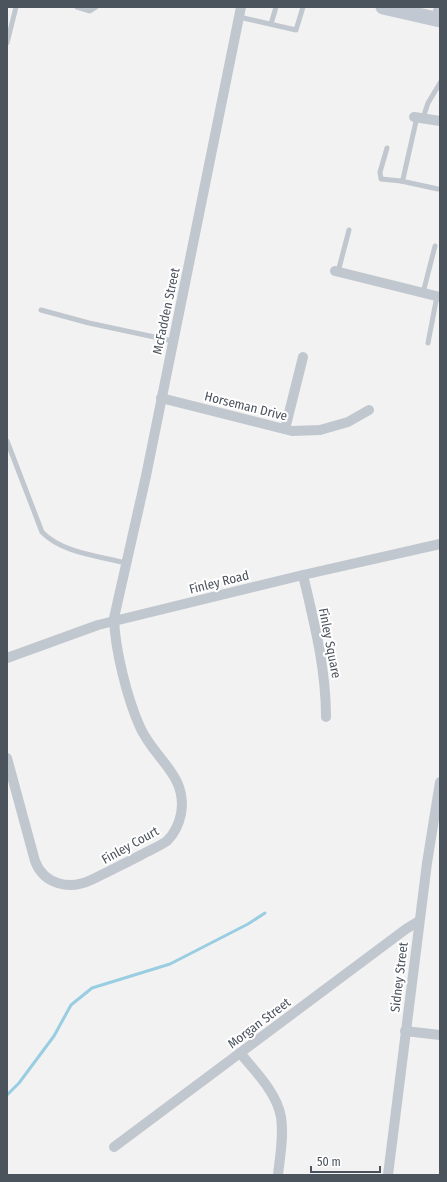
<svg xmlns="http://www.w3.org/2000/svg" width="447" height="1182" font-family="'Fira Sans Condensed',sans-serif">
<rect width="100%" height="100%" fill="#f3f2f2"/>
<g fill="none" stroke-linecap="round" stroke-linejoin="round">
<path stroke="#99cde2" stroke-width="3" d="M7 1095 19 1083 54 1036 71 1005 92 988 170 964 248 924 265 913"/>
<g stroke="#c1c7ce" stroke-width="5">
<path d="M77 7 90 11 96 7"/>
<path d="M239 17 296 30 303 7"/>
<path d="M271 24 276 7"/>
<path d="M7 43 16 7"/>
<path d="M423 118 428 103 440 83"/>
<path d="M387 148 380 172 381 179 401 181 403 179 417 117"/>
<path d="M401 181 438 189"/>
<path d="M338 272 349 230"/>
<path d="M423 293 435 246"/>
<path d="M41 310 89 323 173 341"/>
<path d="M428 343 437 296"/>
<path d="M7 441 42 532C62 553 99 556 126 563"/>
</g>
<g stroke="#c1c7ce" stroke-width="10">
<path d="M436 19 439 7"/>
<path d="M414 117 440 121"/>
<path d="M335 271 440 297"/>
<path d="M161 398 292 431 320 430 348 422 369 410"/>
<path d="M285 429 303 357"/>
<path d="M303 575C314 622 326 668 326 717"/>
<path d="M7 658 98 625 303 575 440 544"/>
<path d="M7 758 35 861C44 885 70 890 91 880 109 871 126 863 143 854 150 850 160 846 167 841 174 834 179 824 181 814 188 775 154 759 140 727 127 698 115 650 114 618L146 476 241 7"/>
<path d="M405 1031 440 1035"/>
<path d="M240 1053C255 1071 277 1093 281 1117 284 1135 280 1156 278 1175"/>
<path d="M114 1147 406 929 419 921"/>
<path d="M388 1175 427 863 440 782"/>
</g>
<path stroke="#c2c8d2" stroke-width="15" d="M383 7 440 20"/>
</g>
<g text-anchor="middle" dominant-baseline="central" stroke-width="4" stroke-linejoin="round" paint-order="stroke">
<g font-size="13" fill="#4b535d" stroke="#fff">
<text transform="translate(166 311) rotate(-78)">McFadden Street</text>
<text transform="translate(246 406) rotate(14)">Horseman Drive</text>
<text transform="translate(219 582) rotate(-14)">Finley Road</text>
<text transform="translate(330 643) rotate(79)">Finley Square</text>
<text transform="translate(130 845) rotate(-29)">Finley Court</text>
<text transform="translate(399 977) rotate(-83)">Sidney Street</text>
<text transform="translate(259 1023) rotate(-37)">Morgan Street</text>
</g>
</g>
<rect width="447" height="1182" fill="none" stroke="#4b535d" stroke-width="16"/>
<path d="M311 1166v6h69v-6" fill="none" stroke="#4b535d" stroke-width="2"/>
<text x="317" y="1166" font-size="12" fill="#4b535d" stroke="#ffffff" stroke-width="3" paint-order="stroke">50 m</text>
</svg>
